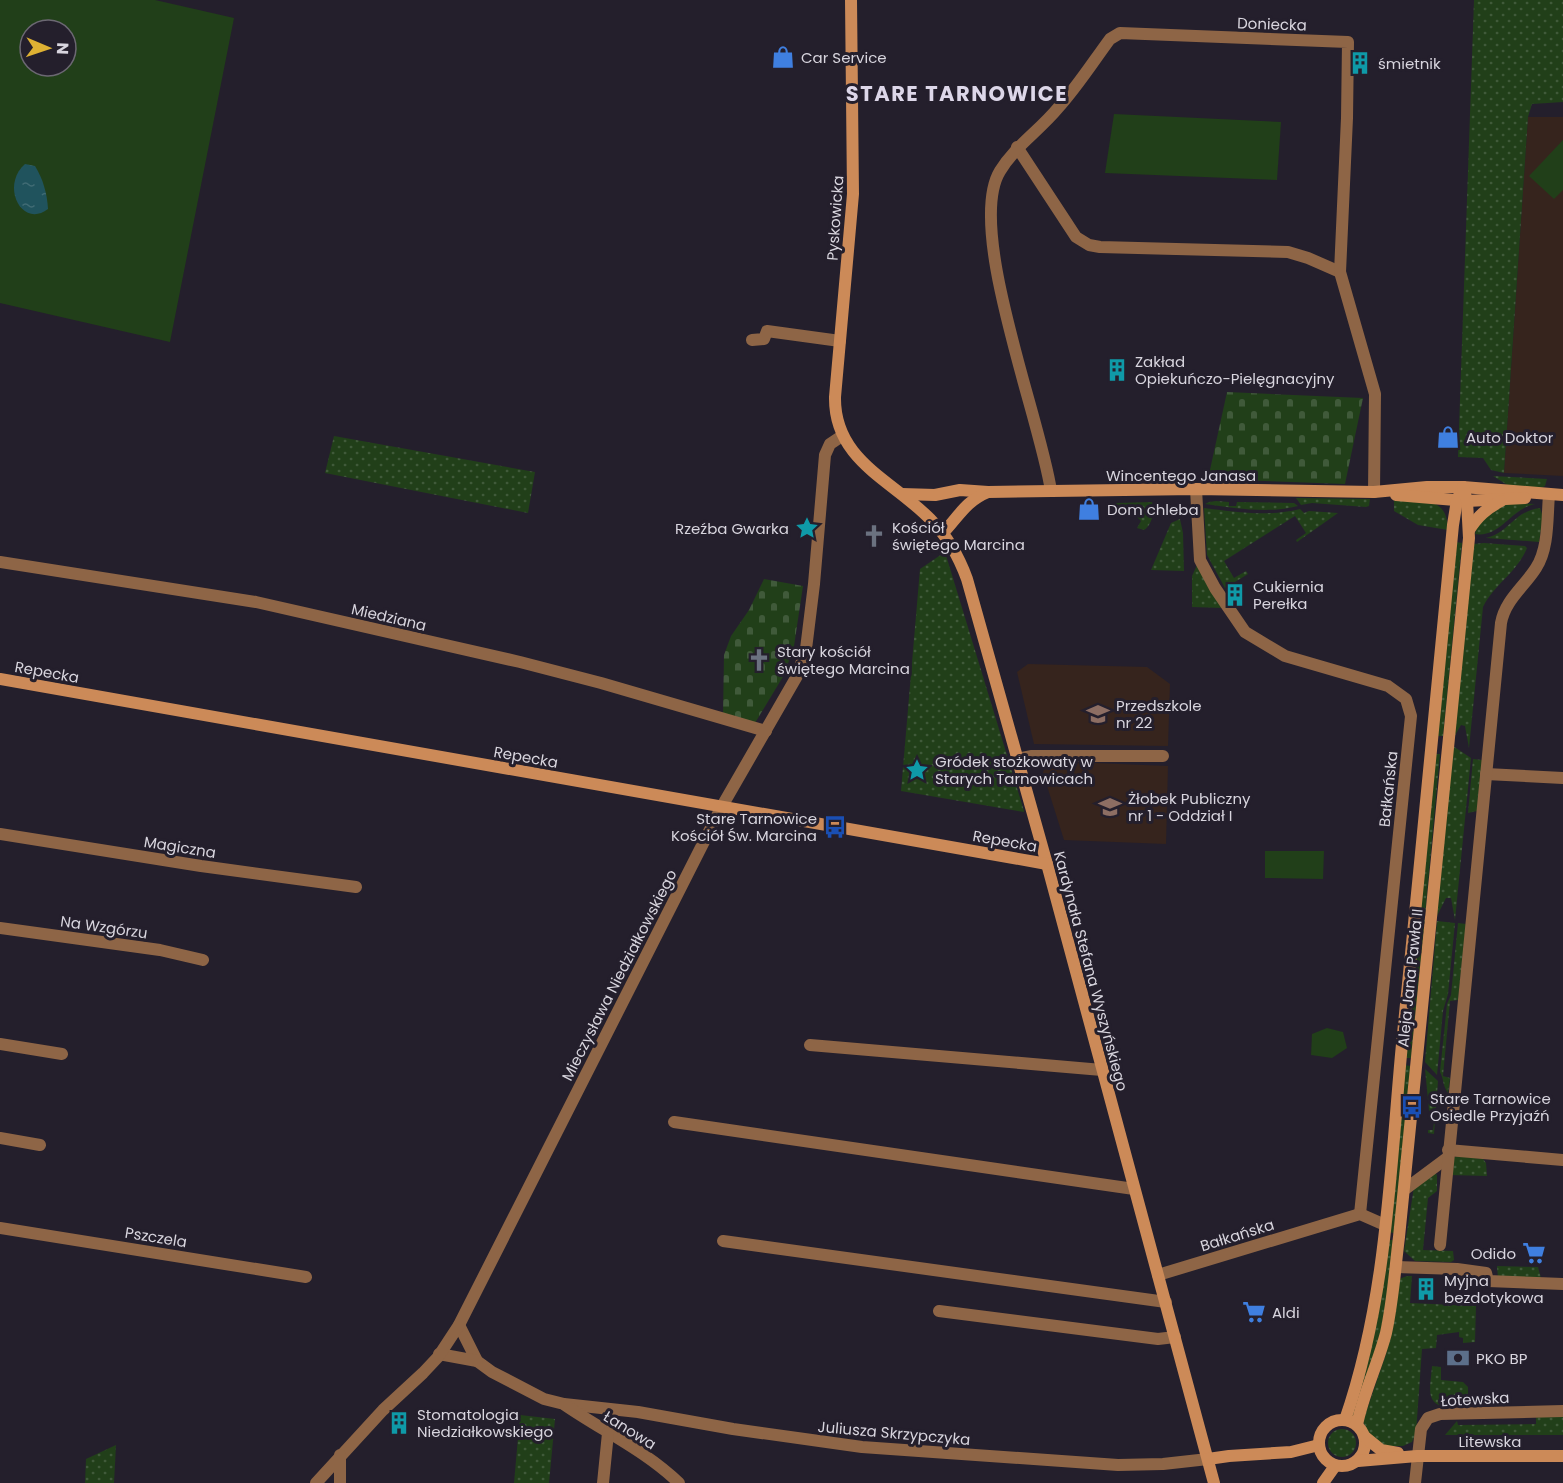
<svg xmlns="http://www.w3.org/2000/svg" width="1563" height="1483" font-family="Poppins,sans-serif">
<defs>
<pattern id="grass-dots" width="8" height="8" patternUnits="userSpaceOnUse" patternTransform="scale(1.5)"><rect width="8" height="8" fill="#213f19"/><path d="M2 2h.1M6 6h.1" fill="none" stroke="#405a3a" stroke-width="1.8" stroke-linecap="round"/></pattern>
<pattern id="cemetery-stones" width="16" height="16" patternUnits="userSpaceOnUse" patternTransform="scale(1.5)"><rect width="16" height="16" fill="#213f19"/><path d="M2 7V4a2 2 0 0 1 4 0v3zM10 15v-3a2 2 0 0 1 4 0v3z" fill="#405a3a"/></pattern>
<pattern id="water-ripples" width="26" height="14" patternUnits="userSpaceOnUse" patternTransform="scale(1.5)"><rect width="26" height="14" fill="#20535d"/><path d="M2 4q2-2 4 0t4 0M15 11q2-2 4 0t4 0" fill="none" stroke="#406b74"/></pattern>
</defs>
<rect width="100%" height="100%" fill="#241f2c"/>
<g fill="#36241d">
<path d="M1528 117H1563V476L1504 473Z"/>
<path d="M1028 664 1147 667 1170 684 1168 746 1034 744 1017 672Z"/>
<path d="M1046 761 1168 766 1166 844 1064 840 1043 773Z"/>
</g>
<g fill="url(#grass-dots)">
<path d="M1474 0H1563V102L1532 104 1528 117 1504 473 1491 470 1483 458 1458 457Z"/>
<path d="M334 436 535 472 528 513 325 473Z"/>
<path d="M1493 476 1547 479 1545 486 1541 488 1509 486Z"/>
<path d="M1296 498 1370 499 1369 506 1366 507 1312 503 1301 505Z"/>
<path d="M1394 500 1435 504C1446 509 1447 519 1448 530L1418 525 1394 511Z"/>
<path d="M1216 501 1229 502V506H1236L1237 502 1294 503 1298 506C1269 514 1234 508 1205 504L1209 502Z"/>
<path d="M1152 502C1155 511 1152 525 1144 530L1137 528 1141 521 1127 507 1118 508 1115 504 1116 503Z"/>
<path d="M1507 503 1535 504C1510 509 1501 538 1475 534L1478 523Z"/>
<path d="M1204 508C1235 512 1269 517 1300 509L1304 513 1309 511 1338 513 1297 542 1296 540 1306 533 1295 516 1224 561 1234 578 1246 571 1248 574 1225 588 1207 555Z"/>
<path d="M1540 508 1543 517 1539 542 1486 538C1509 533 1514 511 1540 508Z"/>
<path d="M1180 519 1183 533 1184 571 1151 570 1171 523Z"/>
<path d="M1456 542 1462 543 1443 736H1437Z"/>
<path d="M1484 543 1525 546 1527 548C1516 574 1495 583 1483 607L1469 748 1465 726 1461 725 1454 737 1473 544Z"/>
<path d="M945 552 1024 811V812L901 791 920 569Z"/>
<path d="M1197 565 1223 608 1192 607V576Z"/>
<path d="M1453 746 1471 758 1455 920 1451 898H1446L1437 916Z"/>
<path d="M1435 754H1440L1425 915 1419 914Z"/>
<path d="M1473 759 1482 760 1477 811 1468 813Z"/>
<path d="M1419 920H1425L1411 1058H1405Z"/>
<path d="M1437 921 1455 923 1448 994 1443 1011 1437 1075 1425 1062Z"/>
<path d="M1458 923 1466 924 1458 1000 1450 1001 1443 1076 1450 1078 1448 1093C1442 1084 1444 1079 1440 1072L1447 1004 1451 995Z"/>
<path d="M1404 1065 1411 1066 1394 1233 1388 1232Z"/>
<path d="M1425 1069 1438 1081 1434 1134 1428 1133V1130H1433L1434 1122 1431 1121 1432 1118 1429 1110Z"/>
<path d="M1457 1156 1483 1159 1486 1163 1487 1176 1449 1175 1453 1158Z"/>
<path d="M1435 1173 1437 1175V1191L1428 1198 1423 1250 1453 1251 1454 1260 1451 1262 1415 1261 1404 1251 1414 1187Z"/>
<path d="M1386 1240H1393L1388 1292 1381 1333 1354 1419 1350 1417Z"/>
<path d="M1497 1266 1538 1267 1541 1278H1498Z"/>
<path d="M1407 1276H1412L1410 1303 1476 1306 1475 1342 1463 1343V1338L1459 1337V1332L1437 1335 1436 1348 1422 1349 1416 1433 1412 1442 1403 1446H1385L1368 1435 1363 1421 1386 1354 1399 1279Z"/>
<path d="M1432 1366 1441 1367V1380L1463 1382 1468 1387V1404L1451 1405 1450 1407C1423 1407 1431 1385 1432 1366Z"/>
<path d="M520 1415 555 1419 549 1483H514Z"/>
<path d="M1563 1416V1435H1445L1457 1421 1458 1425 1536 1424V1417Z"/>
<circle cx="1342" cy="1443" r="14"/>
<path d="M116 1445 114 1483H85L86 1459Z"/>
</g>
<g fill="url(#cemetery-stones)">
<path d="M1227 392 1363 398 1345 484 1208 479Z"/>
<path d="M764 579 803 586 794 646 784 675 755 723 723 714 724 655 731 636 749 610Z"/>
</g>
<g fill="#213f19" fill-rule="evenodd">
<path d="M0 0H155L234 18 170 342 0 303ZM30 30H66V66H30Z"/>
<path d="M1114 114 1281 122 1277 180 1105 173Z"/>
<path d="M1563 140V190L1554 199 1529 176Z"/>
<path d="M1265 851H1324L1323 879 1265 878Z"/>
<path d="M1327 1028 1343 1032 1347 1048 1332 1058 1311 1055 1312 1034Z"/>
</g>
<path fill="url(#water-ripples)" d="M25 164 35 166C43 179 47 193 48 209 22 229 0 186 25 164Z"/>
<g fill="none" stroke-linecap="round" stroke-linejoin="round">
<g stroke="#8e6546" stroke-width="12">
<path d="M1017 147 1076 237 1089 245 1100 247 1288 252 1308 258 1340 272"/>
<path d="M752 340 764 339 767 331 840 341"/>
<path d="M1196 489 1200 560 1215 588 1245 632 1285 656 1388 686 1406 699 1411 716 1360 1214"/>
<path d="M1051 491C1041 420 965 228 1000 171 1015 146 1039 131 1058 108 1077 87 1093 62 1110 39L1120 33 1348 42 1347 118 1340 272 1375 394 1374 492"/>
<path d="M0 562 256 602 520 662 601 683 766 731"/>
<path d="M1017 759 1032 756H1163"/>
<path d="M1486 774 1563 778"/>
<path d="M0 834 201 866 356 887"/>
<path d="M0 928 160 950 203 960"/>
<path d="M0 1044 62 1054"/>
<path d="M810 1045 1102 1070"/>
<path d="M674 1122 1134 1189"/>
<path d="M0 1138 40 1145"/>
<path d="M1448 1150 1563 1160"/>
<path d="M1404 1190 1447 1158"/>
<path d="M0 1228 306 1277"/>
<path d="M723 1241 1166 1302"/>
<path d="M1440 1245 1501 623C1505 600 1524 587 1536 568 1549 548 1547 518 1549 495"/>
<path d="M1396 1267 1457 1269 1486 1273 1488 1281 1563 1284"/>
<path d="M1158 1275 1360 1214 1385 1225"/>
<path d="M939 1311 1158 1339 1175 1337"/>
<path d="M459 1325 477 1361 492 1372 544 1399 564 1404 638 1412 733 1429 862 1447 1118 1465 1163 1464 1208 1459"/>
<path d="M439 1354 477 1361"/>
<path d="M565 1405C603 1431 646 1451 679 1483"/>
<path d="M316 1483 383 1410 423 1373 438 1357 459 1325 721 808 797 676 806 649 814 584 825 455 830 444 842 436"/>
<path d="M340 1483V1455"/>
<path d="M603 1483 608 1433"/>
<path d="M1415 1483 1421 1429 1428 1418 1440 1414 1563 1411"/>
</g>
<g stroke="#cc8a58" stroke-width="12">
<path d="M851 0 853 194 835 397C834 461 893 480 931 520 948 537 959 557 967 579L1047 864 1214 1483"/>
<path d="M902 494 935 495 960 490 988 492 1196 489 1374 492 1427 487H1463L1563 495"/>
<path d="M1396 495 1467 501 1525 498"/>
<path d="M1469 530C1478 516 1486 509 1501 501"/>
<path d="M943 533C959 516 966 501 988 492"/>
<path d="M0 679 1047 864"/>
<circle cx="1342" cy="1443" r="23"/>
<path d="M1345 1420C1387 1299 1390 1170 1402 1044 1419 871 1437 698 1453 525L1457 500 1463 487"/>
<path d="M1357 1425C1363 1394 1378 1364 1386 1333 1393 1301 1395 1269 1399 1237L1469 538 1467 501 1463 487"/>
<path d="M1365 1437 1381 1450 1398 1453"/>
<path d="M1208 1459 1229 1456 1291 1452 1319 1445"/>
<path d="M1358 1461 1417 1456H1563"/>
<path d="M1323 1483 1335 1466"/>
</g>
</g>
<defs>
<g id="shop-bare" transform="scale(1.8)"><path d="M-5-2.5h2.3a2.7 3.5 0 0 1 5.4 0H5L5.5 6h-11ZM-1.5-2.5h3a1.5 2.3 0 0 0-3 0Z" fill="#3f7fe0" stroke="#241f2c" stroke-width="2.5" paint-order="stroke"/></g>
<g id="building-bare" transform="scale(1.8)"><path d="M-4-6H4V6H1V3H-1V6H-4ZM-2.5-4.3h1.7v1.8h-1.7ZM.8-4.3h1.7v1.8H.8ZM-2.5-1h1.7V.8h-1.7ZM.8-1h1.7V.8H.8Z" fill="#0f9aa8" stroke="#241f2c" stroke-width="2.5" paint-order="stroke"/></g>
<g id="sight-bare" transform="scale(1.8)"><path d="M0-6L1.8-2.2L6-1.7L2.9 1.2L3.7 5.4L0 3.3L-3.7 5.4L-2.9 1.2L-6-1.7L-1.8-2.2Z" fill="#0f9aa8" stroke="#241f2c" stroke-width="2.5" paint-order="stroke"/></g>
<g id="church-bare" transform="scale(1.8)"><path d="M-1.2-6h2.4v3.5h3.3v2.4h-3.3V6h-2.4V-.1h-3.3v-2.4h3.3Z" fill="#6b7280" stroke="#241f2c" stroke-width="2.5" paint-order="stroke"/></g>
<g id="school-bare" transform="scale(1.8)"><path d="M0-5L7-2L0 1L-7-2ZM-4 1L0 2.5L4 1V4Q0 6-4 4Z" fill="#8d6e63" stroke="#241f2c" stroke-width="2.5" paint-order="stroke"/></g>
<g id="bus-bare" transform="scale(1.8)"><path d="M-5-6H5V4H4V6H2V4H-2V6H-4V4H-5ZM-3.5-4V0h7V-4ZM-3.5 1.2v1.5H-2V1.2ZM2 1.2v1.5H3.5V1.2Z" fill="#1a4fb4" stroke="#241f2c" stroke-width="2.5" paint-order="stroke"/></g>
<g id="supermarket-bare" transform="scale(1.8)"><path d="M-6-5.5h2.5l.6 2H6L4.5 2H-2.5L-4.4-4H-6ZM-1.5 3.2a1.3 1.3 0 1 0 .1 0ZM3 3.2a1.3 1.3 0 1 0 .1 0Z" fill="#3f7fe0" stroke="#241f2c" stroke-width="2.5" paint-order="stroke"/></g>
<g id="bank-bare" transform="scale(1.8)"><path d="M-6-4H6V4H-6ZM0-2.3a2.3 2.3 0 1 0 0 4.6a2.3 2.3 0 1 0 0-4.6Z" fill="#5c6f8a" stroke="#241f2c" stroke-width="2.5" paint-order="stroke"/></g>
</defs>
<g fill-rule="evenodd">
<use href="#shop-bare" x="783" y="57"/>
<use href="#building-bare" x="1360" y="63"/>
<use href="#building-bare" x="1117" y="370"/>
<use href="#shop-bare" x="1448" y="437"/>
<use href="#shop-bare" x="1089" y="509"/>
<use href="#sight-bare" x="807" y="528"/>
<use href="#church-bare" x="874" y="536"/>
<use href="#building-bare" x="1235" y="595"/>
<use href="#church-bare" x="759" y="660"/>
<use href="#school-bare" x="1098" y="714"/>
<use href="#sight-bare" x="917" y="770"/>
<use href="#school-bare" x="1110" y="807"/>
<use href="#bus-bare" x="835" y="827"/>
<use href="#bus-bare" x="1412" y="1107"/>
<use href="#supermarket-bare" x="1534" y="1253"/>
<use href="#building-bare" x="1426" y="1289"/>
<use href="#supermarket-bare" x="1254" y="1312"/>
<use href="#bank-bare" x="1458" y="1358"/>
<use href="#building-bare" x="399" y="1423"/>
</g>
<g text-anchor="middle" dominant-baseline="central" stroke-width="6" stroke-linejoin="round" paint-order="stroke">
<g font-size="15" fill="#d8d5de" stroke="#241f2c">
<text transform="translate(1272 24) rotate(2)">Doniecka</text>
<text transform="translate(835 218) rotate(-86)">Pyskowicka</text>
<text x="1181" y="475">Wincentego Janasa</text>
<text transform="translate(389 617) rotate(13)">Miedziana</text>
<text transform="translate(47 672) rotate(10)">Repecka</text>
<text transform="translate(526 757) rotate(10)">Repecka</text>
<text transform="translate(1388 789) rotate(-84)">Bałkańska</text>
<text transform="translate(1005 841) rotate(10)">Repecka</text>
<text transform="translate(180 847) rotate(9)">Magiczna</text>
<text transform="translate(104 927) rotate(8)">Na Wzgórzu</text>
<text transform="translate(1091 971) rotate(75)">Kardynała Stefana Wyszyńskiego</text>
<text transform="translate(619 975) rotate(-63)">Mieczysława Niedziałkowskiego</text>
<text transform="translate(1410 978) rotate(-84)">Aleja Jana Pawła II</text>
<text transform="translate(1237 1235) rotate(-17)">Bałkańska</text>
<text transform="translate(156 1237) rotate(9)">Pszczela</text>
<text transform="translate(1475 1399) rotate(-3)">Łotewska</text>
<text transform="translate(630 1430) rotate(32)">Łanowa</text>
<text transform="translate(894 1433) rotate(5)">Juliusza Skrzypczyka</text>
<text x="1490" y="1441">Litewska</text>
</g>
<g font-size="15" fill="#d8d5de" stroke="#241f2c" text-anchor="start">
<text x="801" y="57">Car Service</text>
<text x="1378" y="63">śmietnik</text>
<text x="1135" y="361">Zakład<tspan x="1135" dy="17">Opiekuńczo-Pielęgnacyjny</tspan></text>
<text x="1466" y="437">Auto Doktor</text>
<text x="1107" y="509">Dom chleba</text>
<text x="892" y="527">Kościół<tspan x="892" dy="17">świętego Marcina</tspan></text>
<text x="789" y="528" text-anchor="end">Rzeźba Gwarka</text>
<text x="1253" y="586">Cukiernia<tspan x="1253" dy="17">Perełka</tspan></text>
<text x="777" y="651">Stary kościół<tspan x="777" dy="17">świętego Marcina</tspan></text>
<text x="1116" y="705">Przedszkole<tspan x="1116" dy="17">nr 22</tspan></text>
<text x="935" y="761">Gródek stożkowaty w<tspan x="935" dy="17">Starych Tarnowicach</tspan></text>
<text x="1128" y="798">Żłobek Publiczny<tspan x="1128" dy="17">nr 1 - Oddział I</tspan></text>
<text x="817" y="818" text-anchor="end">Stare Tarnowice<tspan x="817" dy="17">Kościół Św. Marcina</tspan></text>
<text x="1430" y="1098">Stare Tarnowice<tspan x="1430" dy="17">Osiedle Przyjaźń</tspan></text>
<text x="1516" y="1253" text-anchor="end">Odido</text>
<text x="1444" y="1280">Myjna<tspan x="1444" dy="17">bezdotykowa</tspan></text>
<text x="1272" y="1312">Aldi</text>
<text x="1476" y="1358">PKO BP</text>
<text x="417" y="1414">Stomatologia<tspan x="417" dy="17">Niedziałkowskiego</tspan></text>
</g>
<g font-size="21" font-weight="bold" letter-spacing="1.5" fill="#ddd7e9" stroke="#241f2c">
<text x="957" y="93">STARE TARNOWICE</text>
</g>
</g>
<g transform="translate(48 48) rotate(92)"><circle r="28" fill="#241f2c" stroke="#6c6873" stroke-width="1.5"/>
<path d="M0-4.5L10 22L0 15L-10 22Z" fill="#deb133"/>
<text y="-9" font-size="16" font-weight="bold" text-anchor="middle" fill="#d8d5de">N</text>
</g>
</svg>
